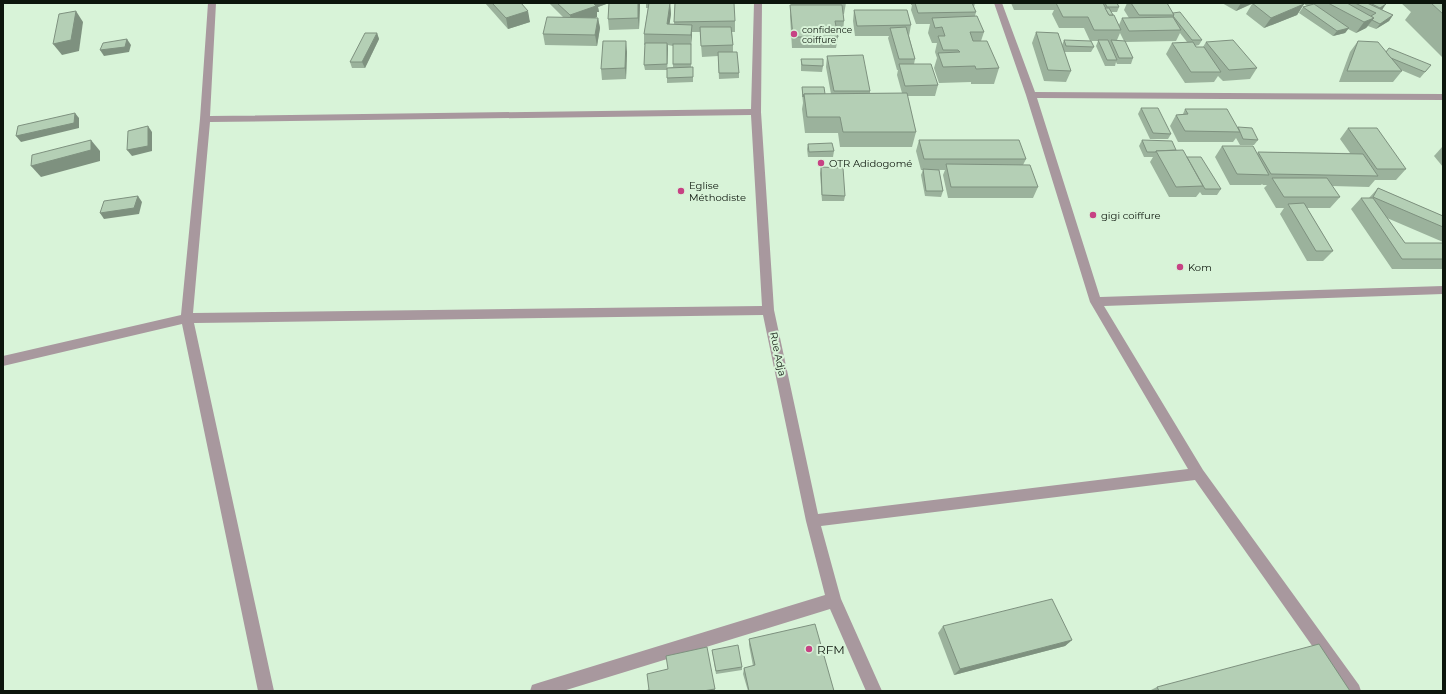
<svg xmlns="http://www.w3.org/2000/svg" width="1446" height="694" font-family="Montserrat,sans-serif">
<rect width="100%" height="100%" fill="#d8f3d8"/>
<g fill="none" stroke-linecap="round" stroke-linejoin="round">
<path fill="#a8989e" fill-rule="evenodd" d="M208 3H216L210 116 751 109 754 3H762L761 112 774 310 818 514 1188 469 1090 302 1026 95 994 3H1002L1035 92 1443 94V100L1037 98 1100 297 1443 286V294L1104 306 1203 470 1359 685 1361 691H1344L1195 480 821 526 841 599 882 691H866L830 609 563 691H530L532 685 538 683 825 595 806 521 763 315 194 323 274 691H258L182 324 3 366V356L181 315 200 119ZM751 115 762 306 193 313 210 122Z"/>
</g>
<g fill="#9bb29c" fill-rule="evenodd">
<path d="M485 3H521L530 22 508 29Z"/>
<path d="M549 3H640L639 29 609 30 608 19 609 3 598 7 599 12H597V17L595 18H598L600 28 597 46 545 45 543 34 563 17Z"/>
<path d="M646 3H670L671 14 669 24H674L675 3 735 21V32H732L733 45V52L739 73V78L719 79 718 56 702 57 700 32H692L691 44V67H693V82L667 83V70H645L644 65 645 45H644V34L648 8H646ZM668 45 673 46V67L667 68Z"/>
<path d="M791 3H846L844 14H843L844 21 843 32H837L838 37 836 48H792L790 16Z"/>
<path d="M911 3H975L974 7H973L976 12 975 16 984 32 981 41 999 68 994 84H971V82L939 83 934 68 937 58 935 52 937 43H932L928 33 930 24H916L911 10 912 5H911Z"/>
<path d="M1011 3H1117L1119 7 1117 12H1111L1119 25 1122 18H1129L1124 10 1127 3H1167L1173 13 1202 40 1199 45 1195 46 1196 47H1203L1206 42 1257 68 1250 79 1223 81 1218 76 1214 82 1185 83 1166 54 1172 43 1187 42 1180 33 1176 41 1125 42 1133 58 1131 64H1117L1116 62 1115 66H1105L1096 46 1098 41H1090L1084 28H1059L1052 14 1054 10H1014ZM1120 33 1124 41 1117 40Z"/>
<path d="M1222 3H1384L1382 10 1393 15 1389 21 1376 29 1368 26 1366 28 1356 33 1348 29 1345 33 1333 36 1299 13 1303 7 1307 6 1304 4 1297 15 1264 28 1246 14 1252 4 1236 11Z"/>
<path d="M1401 3H1443V58L1405 20 1411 12Z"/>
<path d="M854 10 911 25 909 36 915 59 914 64 938 85 935 96H907L916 132 912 147H840L838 133H805L802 109 803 103 802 93V87L825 94H831L826 67 827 56 870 91V93H902L897 75 898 70H897L888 38 889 36H855L853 21Z"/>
<path d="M1036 32 1062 45 1064 40 1094 47 1091 52H1064L1071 71 1066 82 1044 81 1032 43Z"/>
<path d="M377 33 379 39 365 68H352L350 62Z"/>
<path d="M1358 41 1386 52 1431 65 1420 78 1401 70 1402 71 1393 82H1339L1350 52Z"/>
<path d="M627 52 626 79 602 80 601 69Z"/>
<path d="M801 59 823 66 822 72 801 71Z"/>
<path d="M1141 108 1171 134 1168 139H1150L1138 114Z"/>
<path d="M1185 109 1238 127 1258 140 1254 145H1240L1236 138 1233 142H1178L1170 126 1176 115 1183 114Z"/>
<path d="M1348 128 1406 169 1396 180H1375L1369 187 1332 186 1340 197 1330 208H1307L1333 251 1323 261H1307L1280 214 1284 208H1276L1264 188 1267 185H1263L1262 184 1261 185H1230L1215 157 1222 146 1257 154 1258 152 1350 153 1340 139Z"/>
<path d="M919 140 1026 159 1023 165 1038 187 1033 198H948L943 175 945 170H939L943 191 941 197 925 196 921 175 923 170H921L916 151Z"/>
<path d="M1142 140 1176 150 1187 157 1221 189 1217 195H1202L1200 192 1196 197H1169L1150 162 1153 157H1144L1139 146Z"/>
<path d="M808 144 834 151 833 157H808L807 149Z"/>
<path d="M1443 146V167L1434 156Z"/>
<path d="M821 167 845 196 844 201H822L820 173Z"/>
<path d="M1378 188 1443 216V242L1387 218 1405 243H1443V269H1392L1351 209 1361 198H1369Z"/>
<path d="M943 626 1072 640 1065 646 954 675 938 633Z"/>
<path d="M749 639 834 691H748L743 674 744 668 753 666 749 645Z"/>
<path d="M712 650 742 667V670L716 674Z"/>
<path d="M1157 687 1350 691H1149Z"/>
<path d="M715 689V691H644Z"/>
</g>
<g fill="#7e917f">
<path d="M594 3H609L598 7 599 12H597V17L572 26 570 15 594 6Z"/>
<path d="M638 3H640V5L639 29 638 18Z"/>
<path d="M670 3 671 14 668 35 667 24Z"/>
<path d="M1241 3H1253L1236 11Z"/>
<path d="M1304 4 1297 15 1264 28 1271 18Z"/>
<path d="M1386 4 1382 10 1376 13 1380 8Z"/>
<path d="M76 11 83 22 79 51 62 55 53 44Z"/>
<path d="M528 11 530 22 508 29 506 18Z"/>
<path d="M1393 15 1389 21 1376 29 1380 24Z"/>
<path d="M598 18 600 28 597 46 595 35Z"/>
<path d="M1374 18 1366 28 1356 33 1364 22Z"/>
<path d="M692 25V35L691 46V35Z"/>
<path d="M1349 28 1345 33 1333 36 1337 31Z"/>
<path d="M377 33 379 39 365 68 362 62Z"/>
<path d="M127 39 131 45 129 52 104 56 100 50Z"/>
<path d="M626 41 627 52 626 79 625 68Z"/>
<path d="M667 43 668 48 667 70Z"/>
<path d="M75 113 79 118V128L21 142 16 136Z"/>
<path d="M148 126 152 132V151L132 156 127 150Z"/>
<path d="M91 140 100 151V161L41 177 31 166Z"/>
<path d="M138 196 142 202 139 214 104 219 100 213Z"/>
<path d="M1072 640 1065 646 954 675 960 669Z"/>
</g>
<g fill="#b4cfb5" stroke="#7e917f">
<path d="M492 3H521L528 11 506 18Z"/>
<path d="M557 3H593L596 6 570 15Z"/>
<path d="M609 3H638V18L608 19Z"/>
<path d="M649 3H670L667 24 692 25 691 35 644 34Z"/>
<path d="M675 3H734L735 21 674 22Z"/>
<path d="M915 3H972L976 12 918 13Z"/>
<path d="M1056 3H1103L1109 15H1114L1121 30H1094L1088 17H1063Z"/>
<path d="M1105 3H1117L1119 7H1107Z"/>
<path d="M1131 3H1167L1174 15H1139Z"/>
<path d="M1252 3H1302L1304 4 1271 18Z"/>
<path d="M1328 3H1347L1374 18 1364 22Z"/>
<path d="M1355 3H1367L1393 15 1380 24 1372 20 1374 18 1371 16 1376 13Z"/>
<path d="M1370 3H1384L1386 4 1380 8Z"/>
<path d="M1431 3H1443V14Z"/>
<path d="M1314 4 1349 28 1337 31 1303 7Z"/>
<path d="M790 5H842L844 21H835L838 37H793Z"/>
<path d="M1105 8H1109L1113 15H1109Z"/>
<path d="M854 10H907L911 25 857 26Z"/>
<path d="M76 11 71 40 53 44 59 14Z"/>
<path d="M1180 12 1202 40H1192L1173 16 1174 15 1173 13Z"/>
<path d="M977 16 984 32H970L973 41H987L999 68 976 69 975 66 943 67 938 53 960 52 958 50H943L938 36H945L942 27 935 28 932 18Z"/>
<path d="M547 17 598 18 595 35 543 34Z"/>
<path d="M1173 17 1181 30 1129 31 1122 18Z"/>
<path d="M700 27H731L733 45 701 46Z"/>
<path d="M906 27 915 59H899L890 28Z"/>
<path d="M1036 32 1058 33 1071 71 1048 70Z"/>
<path d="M365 33H377L362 62H350Z"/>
<path d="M127 39 125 47 100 50 103 43Z"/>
<path d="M1064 40 1091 41 1094 47 1066 46Z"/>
<path d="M1098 40H1108L1117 60H1107Z"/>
<path d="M1111 40 1125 41 1133 58H1119Z"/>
<path d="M1233 40 1257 68 1229 70 1206 42Z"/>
<path d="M603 41H626L625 68 601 69Z"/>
<path d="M1358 41 1378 42 1402 71H1347Z"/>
<path d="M1193 42 1196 47H1204L1221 72H1191L1172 43Z"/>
<path d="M645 43H667V64L644 65Z"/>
<rect x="673" y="44" width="18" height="20"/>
<path d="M1389 48 1431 65 1425 72 1391 58 1386 52Z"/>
<path d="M718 52H737L739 73H719Z"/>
<path d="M863 55 870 91H834L827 56Z"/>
<path d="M801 59H823V66L802 65Z"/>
<path d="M899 64H931L938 85 905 86Z"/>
<path d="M693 67V77L667 78V68Z"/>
<path d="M802 87H824L825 94H804L803 97Z"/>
<path d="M907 93 916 132H843L840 117H807L804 94Z"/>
<path d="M1141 108H1158L1171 134 1153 133Z"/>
<path d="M1185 109H1227L1240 132 1185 131 1176 115 1188 114Z"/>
<path d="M75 113 74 123 16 136 18 126Z"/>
<path d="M148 126V146L127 150 128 131Z"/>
<path d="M1238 127 1252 128 1258 140 1243 139Z"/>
<path d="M1348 128H1377L1406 169H1377Z"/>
<path d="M91 140V150L31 166 32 155Z"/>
<path d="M919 140H1019L1026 159H924Z"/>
<path d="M1142 140 1172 141 1176 150 1156 151V152H1147Z"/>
<path d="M832 143 834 151 809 152 808 144Z"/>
<path d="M1222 146H1253L1269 175 1237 174Z"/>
<path d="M1183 150 1203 186 1176 187 1156 151Z"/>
<path d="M1258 152 1363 154 1378 176 1271 174Z"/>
<path d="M1187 157H1201L1221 189H1205Z"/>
<path d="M946 164 1030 165 1038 187H951Z"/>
<path d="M821 167 843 168 845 196 822 195Z"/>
<path d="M923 169 939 170 943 191H926Z"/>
<path d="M1272 178H1327L1340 197H1284Z"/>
<path d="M1378 188 1443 216V227L1373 197Z"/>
<path d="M138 196 134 208 100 213 104 201Z"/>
<path d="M1361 198H1373L1405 243H1443V259H1402Z"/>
<path d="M1304 203 1333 251H1316L1288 204Z"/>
<path d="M1052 599 1072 640 960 669 943 626Z"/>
<path d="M815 624 834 691H749L744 668 755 665 749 639Z"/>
<path d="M1319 644 1350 691H1159L1157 687Z"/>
<path d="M738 645 742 667 716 671 712 650Z"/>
<path d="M707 647 715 689 703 691H644L649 690 647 674 668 669 666 656Z"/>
</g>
<g fill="#c74284" stroke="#d8f3d8" stroke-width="1.5">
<circle cx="794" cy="34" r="4"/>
<circle cx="821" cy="163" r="4"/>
<circle cx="681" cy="191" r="4"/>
<circle cx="1093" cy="215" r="4"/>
<circle cx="1180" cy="267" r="4"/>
<circle cx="809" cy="649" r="4"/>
</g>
<g text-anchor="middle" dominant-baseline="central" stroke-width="4" stroke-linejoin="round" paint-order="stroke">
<g font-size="9" fill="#0c150c" stroke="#d8f3d8" text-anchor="start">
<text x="802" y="29">confidence<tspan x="802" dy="10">coiffure</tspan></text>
</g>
<g font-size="10" fill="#0c150c" stroke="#d8f3d8" text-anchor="start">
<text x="829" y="163">OTR Adidogomé</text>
<text x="689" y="185">Eglise<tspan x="689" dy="12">Méthodiste</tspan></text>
<text x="1101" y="215">gigi coiffure</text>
<text x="1188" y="267">Kom</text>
</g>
<g font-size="10" fill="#0c150c" stroke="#d8f3d8">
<text transform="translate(778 354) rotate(78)">Rue Adja</text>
</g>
<g font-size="12" fill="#0c150c" stroke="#d8f3d8" text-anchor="start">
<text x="817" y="649">RFM</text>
</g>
</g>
<rect width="1446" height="694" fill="none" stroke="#0c150c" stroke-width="8"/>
</svg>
